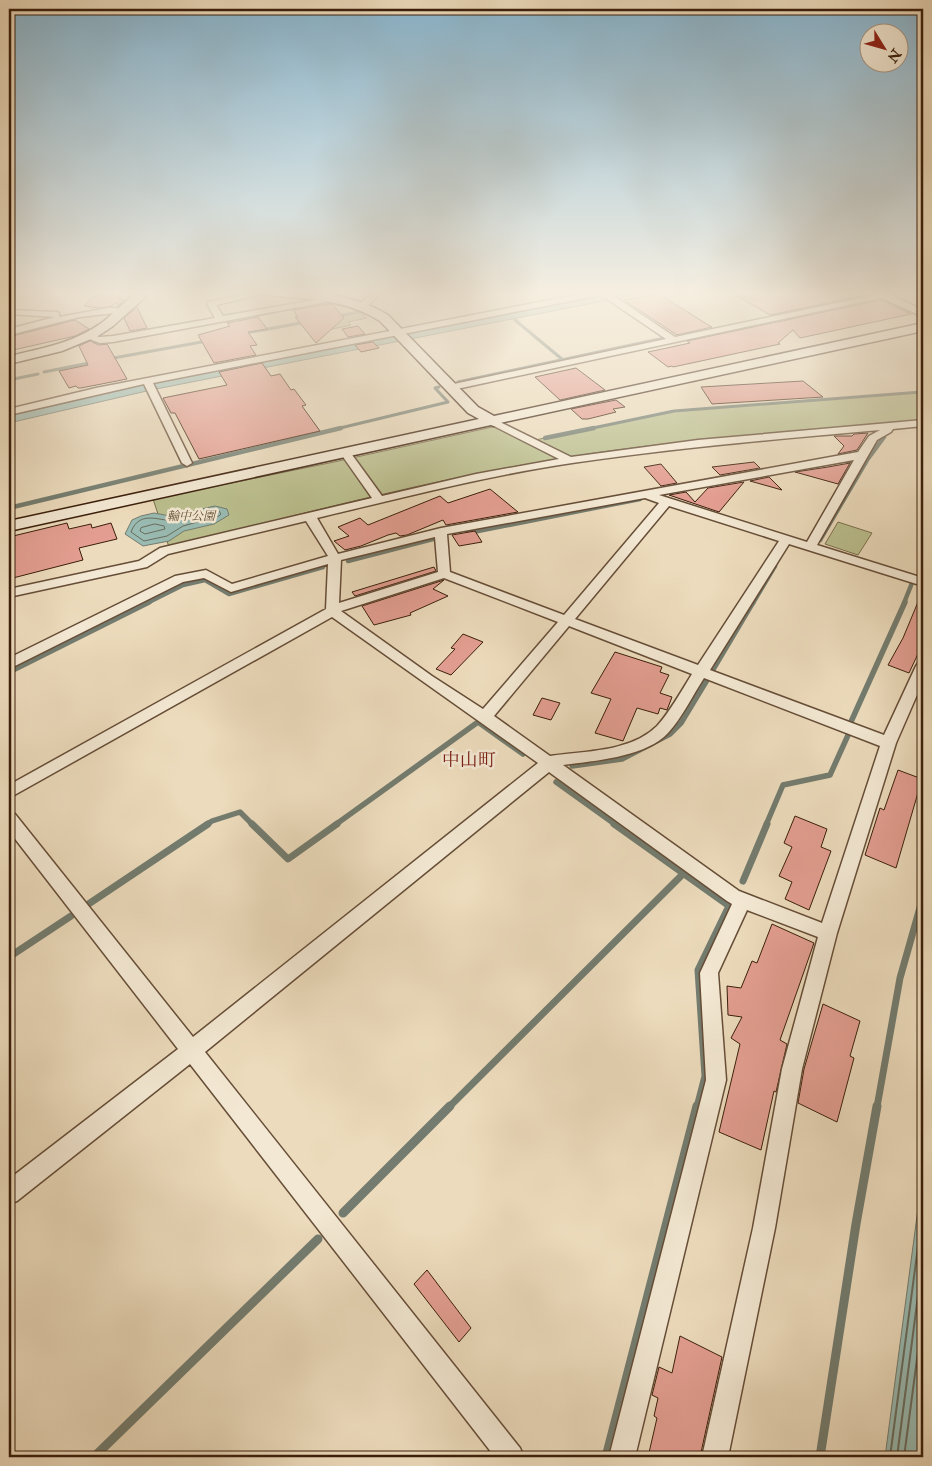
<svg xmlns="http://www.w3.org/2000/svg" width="932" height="1466" font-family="'IM FELL Double Pica','Noto Serif JP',serif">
<rect width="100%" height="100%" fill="#ecdbbc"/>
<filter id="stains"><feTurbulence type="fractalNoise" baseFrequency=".004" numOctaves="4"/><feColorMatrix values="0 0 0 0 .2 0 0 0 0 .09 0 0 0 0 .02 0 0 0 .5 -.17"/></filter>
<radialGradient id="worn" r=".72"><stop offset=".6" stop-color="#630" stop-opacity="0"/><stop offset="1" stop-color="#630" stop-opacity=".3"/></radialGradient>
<g fill="#bbbf8e" stroke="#7a6e4c">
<path d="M359 312 367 318 348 322 351 325 328 330 319 320Z"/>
<path d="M923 392V420C801 431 677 439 556 459 425 481 297 515 169 547L153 499 334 462 506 424 535 440 674 411Z"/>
<path d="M838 522 872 533 858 555 825 544Z"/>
</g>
<g fill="#99bbb2" stroke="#737c6f">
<path d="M615 292H649L151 390 9 423V416L131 387Z"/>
<path d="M215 506 227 509 229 515 214 524 184 531 169 541 143 546 125 534 132 520 141 516 154 513 170 516Z"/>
<path d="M923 1171V1457H885Z"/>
</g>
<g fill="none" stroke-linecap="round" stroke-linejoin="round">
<g stroke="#6a6c5e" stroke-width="1">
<path d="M219 511 221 514 219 516 183 526 167 536 144 541 131 532C140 508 162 523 176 520 191 517 204 511 219 511Z"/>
<path d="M155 524 164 526 165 529 145 534 140 531 141 528Z"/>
</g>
<g stroke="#6a6c5e" stroke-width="2">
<path d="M890 1457 923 1209"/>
<path d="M897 1457 923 1257"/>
<path d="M904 1457 923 1314"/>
</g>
<g stroke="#737c6f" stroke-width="3">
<path d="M846 300 867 296"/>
<path d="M771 316 836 303"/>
<path d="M334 317 359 312"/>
<path d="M515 320 563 360"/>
<path d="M241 334 306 322"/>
<path d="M108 359 207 341"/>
<path d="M44 372 94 362"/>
<path d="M9 380 38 374"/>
<path d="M458 382 664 338"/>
<path d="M336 429 448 402 435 388 439 387"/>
<path d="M588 429 674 411 921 392"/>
</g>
<g stroke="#737c6f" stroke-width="4.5">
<path d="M545 438 594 428"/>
<path d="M9 508 341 428"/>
<path d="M468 533 640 499"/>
<path d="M820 540 867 460 884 437"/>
<path d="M348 561 437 538"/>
<path d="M147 603 183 585 205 580 229 594 323 567"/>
<path d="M753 603 775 566"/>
<path d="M904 603 912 583"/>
</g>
<g stroke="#737c6f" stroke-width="5.5">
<path d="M712 671 753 602"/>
<path d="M9 672 149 602"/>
<path d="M850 724 905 602"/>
<path d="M572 766 622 759 670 734 681 723 707 680"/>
<path d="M556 782 616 825"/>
<path d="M206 825 212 821 240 812 253 825"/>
<path d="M335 825 478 722 523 754"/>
<path d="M766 825 783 785 830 775 849 733"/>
</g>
<g stroke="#737c6f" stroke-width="7">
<path d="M252 824 288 859 337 824"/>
<path d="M614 824 729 906 698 970 705 1076 697 1107"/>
<path d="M743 881 767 824"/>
<path d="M87 905 208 824"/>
<path d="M9 957 71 916"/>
<path d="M449 1107 684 873"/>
<path d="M877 1107 900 978 923 897"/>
</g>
<g stroke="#737c6f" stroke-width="9">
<path d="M343 1213 450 1106"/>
<path d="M94 1457 318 1239"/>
<path d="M606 1457 697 1106"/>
<path d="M820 1457 856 1224 877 1106"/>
</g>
</g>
<g fill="#e39e91" stroke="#3a1e0b">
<path d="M99 292H126L119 299 125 300 118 306 116 302 112 306 98 308 84 306Z"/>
<path d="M730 292H865V295L770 315Z"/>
<path d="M659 294 705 323 712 327 677 335 624 300Z"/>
<path d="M881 300 911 314 800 338 793 330 778 343 780 344 673 367 672 366 668 367 648 352 690 343 687 341Z"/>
<path d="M329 304H332L344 318 316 343 295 317H298L293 310Z"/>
<path d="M137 307 147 328 130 331 124 318Z"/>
<path d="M258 317 267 329 248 332 257 345 250 346 256 355 214 363 198 335 230 326 227 323Z"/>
<path d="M75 320 89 329 75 336 9 351V337Z"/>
<path d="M358 326 365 334 348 337 342 329Z"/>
<path d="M90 341 99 345 107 344 127 379 81 388H78L76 386 69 388 59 371 88 365 79 346Z"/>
<path d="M373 342 379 348 361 352 355 345Z"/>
<path d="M262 363 271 376 280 374 291 390 294 389 306 405 302 406 320 431 199 459 175 413H171L163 398 227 385 219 372Z"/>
<path d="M576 368 605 390 560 400 535 377Z"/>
<path d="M803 381 823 397 712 404 701 387Z"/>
<path d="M616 400 625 407 613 409 616 412 588 419H582L571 409Z"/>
<path d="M868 433 857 450 838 454 844 446 834 436H852L854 434Z"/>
<path d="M754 462 760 468 720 475 712 467Z"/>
<path d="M850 463 838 484 795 472 828 467Z"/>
<path d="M661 464 677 483 661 486 644 467Z"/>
<path d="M769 477 782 490 750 481Z"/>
<path d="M744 482 719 512 669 495 686 492 695 502 708 488Z"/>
<path d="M490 489 518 512 446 525 443 520 407 535 400 536 396 533 388 535 361 546 345 550 334 541 349 536 338 527 360 518 368 525 440 496 448 503Z"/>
<path d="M67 523 69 529 91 524 92 528 111 523 117 539 79 548 83 560 9 579V537Z"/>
<path d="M475 531 482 542 459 546 452 535Z"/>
<path d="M434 567 436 571 355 596 352 592Z"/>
<path d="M444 580 433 589 448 596 410 613 411 615 374 625 362 606Z"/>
<path d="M923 590V643L909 673 888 665 903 638Z"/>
<path d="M463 634 483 642 451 675 436 669 455 649 451 648Z"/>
<path d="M615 652 662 667 660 672 669 675 660 693 672 697 667 710 660 708 658 714 637 708 623 741 595 733 611 699 591 693Z"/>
<path d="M542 698 560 703 551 720 533 715Z"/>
<path d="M898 770 922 779 896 868 865 855 880 808 884 810Z"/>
<path d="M795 816 827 829 821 847 831 851 809 910 785 899 792 882 779 876 792 847 784 843Z"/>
<path d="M772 924 814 943 780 1040 787 1044 776 1092 774 1091 761 1150 719 1132 740 1044 731 1038 742 1017 728 1015 727 986 741 988 752 961 757 963Z"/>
<path d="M823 1004 860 1021 850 1056 854 1058 837 1122 798 1103 804 1069Z"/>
<path d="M427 1270 471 1328 459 1342 414 1284Z"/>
<path d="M680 1336 722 1357 700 1457H648L657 1418 654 1416 658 1398 652 1395 659 1367 672 1373Z"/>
</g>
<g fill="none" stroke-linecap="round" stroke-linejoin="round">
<g stroke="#664d37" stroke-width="3">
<g id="street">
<path d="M258 292H272L216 305 223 316 332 297 336 299 332 301 113 342 100 343 84 337 88 334 100 337 113 336 215 318 207 304 208 302Z"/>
<path d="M373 292H381L367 307H361V303Z"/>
<path d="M591 292H608L675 337 885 293 889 295 885 297 452 390 449 389V385L666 339 601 295 153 383 192 463 187 466 182 463 144 384 9 415V409L96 388Z"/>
<path d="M108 308H123L127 310 123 312 80 317 9 335V329L55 317 9 314V310L56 312 59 313V317Z"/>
<path d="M494 419 571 457 698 440 923 420V426L893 429 891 432 877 440 817 545 923 578V586L789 544 710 670 884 735 916 666 918 663 923 661V681L896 743 837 933 802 1069 775 1228 728 1457H702L753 1228 782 1069 818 937 747 910 718 973 726 1080 635 1457H609L706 1080 700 973 732 904 727 901 549 772 205 1052 520 1448 524 1457H495L190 1064 17 1201 9 1204V1179L178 1049 9 831V813L15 814 193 1037 538 763 332 617 9 798V785L326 609 328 564 231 592 204 578 183 582 9 669V658L175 576 206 570 232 584 328 556 306 521 168 554 147 567 9 597V589L139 561 160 548 372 498 341 454 346 451 350 452 382 496 476 474 559 459 490 424V420ZM880 430 869 436 858 452 441 528 338 554 317 518C401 498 485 476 572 463 674 448 777 439 880 430ZM854 460 807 542 659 495ZM645 498 659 503 564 615 450 572 447 534ZM669 506 779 541 698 665 575 619ZM435 537 438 572 339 603 341 560ZM444 578 558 622 483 709 432 676 341 611ZM569 626 692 674C682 690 670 712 657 726 631 752 584 751 550 756L494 716ZM704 678 880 746 822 923 739 891 563 765C594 761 646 757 668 733 681 719 693 695 704 678Z"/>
</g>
</g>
<g stroke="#3a1e0b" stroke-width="3">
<g id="secondary">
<path d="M138 292H151L113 326 98 336 62 351 9 364V356C40 349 73 343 100 324 113 315 124 301 138 292Z"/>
<path d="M261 292C304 289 351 293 388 315L478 407 494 416 923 323V331L500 423 494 426 491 425 9 531V521L479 419 468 413 380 321C346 299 306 299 267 295Z"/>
<path d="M872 292H885L923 310V317L873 294Z"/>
</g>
</g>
<use href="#street" fill="#f3e8d3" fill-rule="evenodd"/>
<use href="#secondary" fill="#f3e8d3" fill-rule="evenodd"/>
</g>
<linearGradient id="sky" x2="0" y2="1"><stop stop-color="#88b7d2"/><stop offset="0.59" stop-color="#f6efe1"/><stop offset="1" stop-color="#f6efe1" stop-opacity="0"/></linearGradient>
<rect width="932" height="497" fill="url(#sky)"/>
<g text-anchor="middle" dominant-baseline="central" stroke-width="5" stroke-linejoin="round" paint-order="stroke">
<g font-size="12" font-style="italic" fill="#614e32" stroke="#f3e8d3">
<text x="191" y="516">輪中公園</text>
</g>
<g font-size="18" fill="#7a1f14" stroke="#f3e8d3">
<text x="469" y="760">中山町</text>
</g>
</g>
<rect width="932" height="1466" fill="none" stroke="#ecdbbc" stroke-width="30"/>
<rect x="10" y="10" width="912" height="1446" fill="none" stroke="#3a1e0b" stroke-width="2.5"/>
<rect x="15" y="15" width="902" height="1436" fill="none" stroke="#3a1e0b"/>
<g transform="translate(884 48) rotate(127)"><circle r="24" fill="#f3e8d3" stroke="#a99783"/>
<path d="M0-4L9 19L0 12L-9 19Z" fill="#8f2418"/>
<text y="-8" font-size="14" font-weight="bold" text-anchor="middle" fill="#3a1e0b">N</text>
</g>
<rect width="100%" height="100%" filter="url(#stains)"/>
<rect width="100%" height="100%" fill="url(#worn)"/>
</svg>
